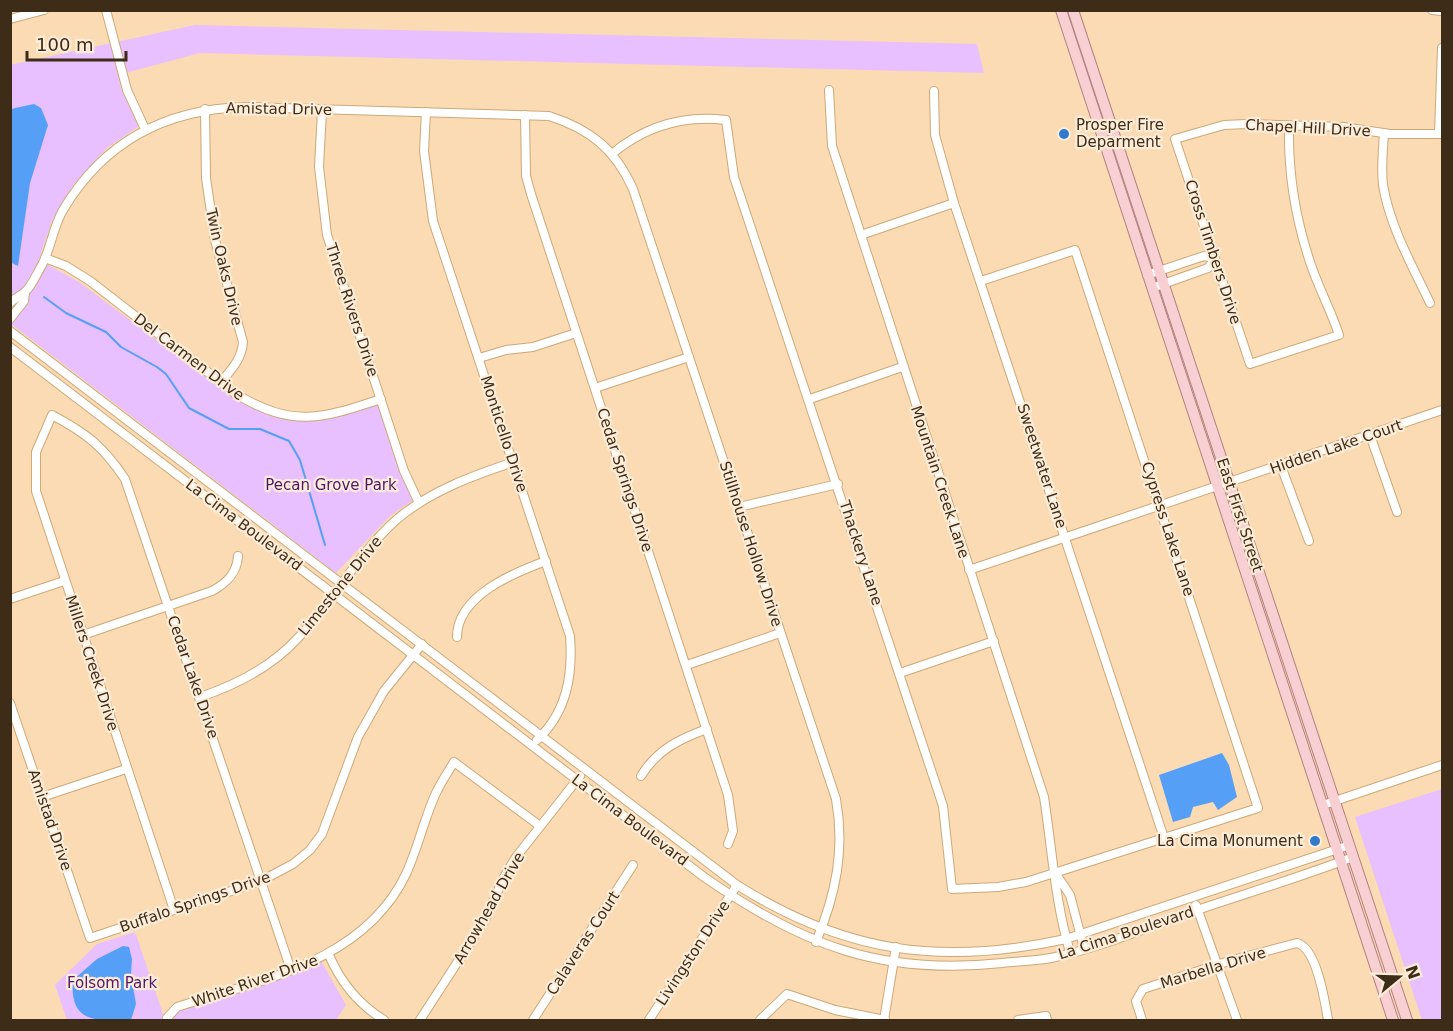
<svg xmlns="http://www.w3.org/2000/svg" width="1453" height="1031" font-family="'DejaVu Sans',sans-serif">
<rect width="100%" height="100%" fill="#fbdbb3"/>
<g fill="#e8bfff">
<path d="M195 25 977 44 984 73 200 53 118 75 121 89 139 126 107 148 74 184 53 218 39 260 79 282 236 399C286 431 324 422 378 405L401 475 413 500 390 516 336 573 11 324 10 65Z"/>
<path d="M1442 789V1020H1422L1355 817Z"/>
<path d="M135 932 164 1017 321 961 346 1005 336 1020H67L55 985 97 944Z"/>
</g>
<g fill="#55a0f6">
<path d="M34 104 41 108 48 125 30 183 18 266 12 263 10 251 11 109Z"/>
<path d="M1222 753 1229 765 1237 797 1218 810 1213 802 1193 807 1190 817 1173 822 1159 775Z"/>
<path d="M123 946 129 947 132 959 131 975 136 1004 131 1020C98 1021 69 1024 73 980L97 959Z"/>
</g>
<g fill="none" stroke-linecap="round" stroke-linejoin="round">
<path stroke="#55a0f6" stroke-width="2" d="M44 297 66 313 106 332 121 347 157 367 166 374 189 408 229 429H260L289 441 300 460 325 545"/>
<g stroke="#cea876" stroke-width="10">
<g id="minor">
<path d="M106 10 127 90 145 129"/>
<path d="M1432 10 1442 11"/>
<path d="M10 19 44 10"/>
<path d="M829 90 832 146 1044 797C1052 849 1055 902 1070 952"/>
<path d="M934 91 935 135 954 203 1164 838"/>
<path d="M205 109 206 178 215 240 243 342C242 359 231 370 221 382"/>
<path d="M322 111 319 167 327 235 404 471 419 503"/>
<path d="M426 112 424 151 433 221 570 636C573 675 567 712 537 740"/>
<path d="M525 115 526 176 531 194 728 795 733 831 728 844"/>
<path d="M1289 126C1288 174 1295 217 1310 262 1318 287 1331 310 1339 335L1250 364 1175 139 1224 125 1246 124 1343 127 1390 134H1442"/>
<path d="M1384 133C1383 150 1381 168 1383 185 1390 227 1412 265 1430 303"/>
<path d="M1439 134 1442 48"/>
<path d="M613 153C646 126 683 115 726 120L734 177 943 806 952 889 998 887 1026 882 1258 808 1075 250 981 281"/>
<path d="M861 235 954 203"/>
<path d="M45 258 66 266 90 281 236 394C293 428 321 419 381 399"/>
<path d="M1147 275 1204 256 1215 259 1208 268 1152 288"/>
<path d="M10 303C15 298 20 296 25 292 32 286 37 273 42 265 51 248 53 227 63 210 104 141 166 109 245 107L549 116C590 129 615 149 633 189L836 799C845 850 836 894 816 942"/>
<path d="M10 319 24 301 25 292"/>
<path d="M10 331 737 885C845 953 941 966 1066 939L1350 845"/>
<path d="M10 347 704 877C802 945 881 976 1002 963 1018 961 1035 961 1051 958 1100 948 1147 927 1194 911 1247 893 1301 877 1353 857"/>
<path d="M479 358 506 350 533 347 576 333"/>
<path d="M595 388 689 357"/>
<path d="M810 399 902 367"/>
<path d="M1370 435 1397 512"/>
<path d="M1281 466 1309 541"/>
<path d="M739 507 838 484"/>
<path d="M969 570 1442 410"/>
<path d="M10 599 64 581"/>
<path d="M83 635 212 591C227 583 237 573 238 556"/>
<path d="M457 637C457 596 513 573 546 561"/>
<path d="M687 665 780 633"/>
<path d="M900 673 994 641"/>
<path d="M200 697C236 685 271 667 297 639 333 602 357 555 396 520 430 491 472 476 514 462"/>
<path d="M10 703 90 938 261 881 293 864 310 850 322 834 358 737 384 691 422 644"/>
<path d="M641 776C657 750 679 739 707 729"/>
<path d="M42 797 126 769"/>
<path d="M1323 805 1442 765"/>
<path d="M1056 874 1070 895 1084 948"/>
<path d="M1196 905 1237 1020"/>
<path d="M174 910 36 491V452L52 415C86 433 103 446 125 479L291 970"/>
<path d="M329 955C341 983 358 1004 384 1020"/>
<path d="M167 1018 177 1007C261 980 364 962 406 874 418 848 424 819 436 793 441 782 448 772 454 762L540 826"/>
<path d="M420 1020 486 918 504 877 516 857 580 776"/>
<path d="M533 1020 633 865"/>
<path d="M649 1020 737 885"/>
<path d="M760 1020 787 994 835 1010 885 1020"/>
<path d="M884 1020 896 947"/>
<path d="M1018 1020 1046 1016 1047 1020"/>
<path d="M1142 1020 1136 1001 1143 989 1229 961 1297 943C1317 948 1325 1002 1328 1020"/>
</g>
</g>
<g stroke="#b3817e" stroke-width="12">
<g id="major">
<path d="M1061 10 1393 1020"/>
<path d="M1073 10 1407 1020"/>
</g>
</g>
<use href="#minor" stroke="#fff" stroke-width="8"/>
<use href="#major" stroke="#f8cfd3" stroke-width="10"/>
</g>
<g fill="#307acb" stroke="#fcecd8" stroke-width="2">
<circle cx="1064" cy="134" r="6"/>
<circle cx="1315" cy="841" r="6"/>
</g>
<g text-anchor="middle" dominant-baseline="central" stroke-width="4.5" stroke-linejoin="round" paint-order="stroke">
<g font-size="15" fill="#3c2c18" stroke="#fcecd8">
<text transform="translate(279 109) rotate(1)">Amistad Drive</text>
<text transform="translate(1308 128) rotate(3)">Chapel Hill Drive</text>
<text transform="translate(1213 252) rotate(72)">Cross Timbers Drive</text>
<text transform="translate(224 267) rotate(77)">Twin Oaks Drive</text>
<text transform="translate(352 310) rotate(72)">Three Rivers Drive</text>
<text transform="translate(189 357) rotate(37)">Del Carmen Drive</text>
<text transform="translate(504 434) rotate(72)">Monticello Drive</text>
<text transform="translate(1336 447) rotate(-19)">Hidden Lake Court</text>
<text transform="translate(1042 466) rotate(72)">Sweetwater Lane</text>
<text transform="translate(625 480) rotate(72)">Cedar Springs Drive</text>
<text transform="translate(940 482) rotate(72)">Mountain Creek Lane</text>
<text transform="translate(1240 515) rotate(72)">East First Street</text>
<text transform="translate(244 525) rotate(37)">La Cima Boulevard</text>
<text transform="translate(1168 529) rotate(72)">Cypress Lake Lane</text>
<text transform="translate(751 544) rotate(72)">Stillhouse Hollow Drive</text>
<text transform="translate(861 553) rotate(72)">Thackery Lane</text>
<text transform="translate(340 586) rotate(-51)">Limestone Drive</text>
<text transform="translate(92 663) rotate(72)">Millers Creek Drive</text>
<text transform="translate(193 677) rotate(71)">Cedar Lake Drive</text>
<text transform="translate(50 820) rotate(71)">Amistad Drive</text>
<text transform="translate(630 820) rotate(37)">La Cima Boulevard</text>
<text transform="translate(195 902) rotate(-19)">Buffalo Springs Drive</text>
<text transform="translate(489 908) rotate(-60)">Arrowhead Drive</text>
<text transform="translate(1126 933) rotate(-18)">La Cima Boulevard</text>
<text transform="translate(583 943) rotate(-57)">Calaveras Court</text>
<text transform="translate(693 953) rotate(-57)">Livingston Drive</text>
<text transform="translate(1213 968) rotate(-17)">Marbella Drive</text>
<text transform="translate(255 981) rotate(-19)">White River Drive</text>
</g>
<g font-size="15" fill="#3c2c18" stroke="#fcecd8" text-anchor="start">
<text x="1076" y="125">Prosper Fire<tspan x="1076" dy="17">Deparment</tspan></text>
<text x="1303" y="841" text-anchor="end">La Cima Monument</text>
</g>
<g font-size="15" fill="#51156a" stroke="#fcecd8">
<text x="331" y="485">Pecan Grove Park</text>
<text x="112" y="983">Folsom Park</text>
</g>
</g>
<rect width="1453" height="1031" fill="none" stroke="#3c2c18" stroke-width="24"/>
<g transform="translate(1399 977) rotate(71)" stroke="#fcecd8" stroke-width="4.5" paint-order="stroke">
<path d="M0-4.5L10 22L0 15L-10 22Z" fill="#3c2c18"/>
<text y="-9" font-size="16" font-weight="bold" text-anchor="middle" fill="#3c2c18">N</text>
</g>
<path d="M27 51v9h99v-9" fill="none" stroke="#3c2c18" stroke-width="3"/>
<text x="36" y="51" font-size="18" fill="#3c2c18" stroke="#fcecd8" stroke-width="4.5" paint-order="stroke">100 m</text>
</svg>
